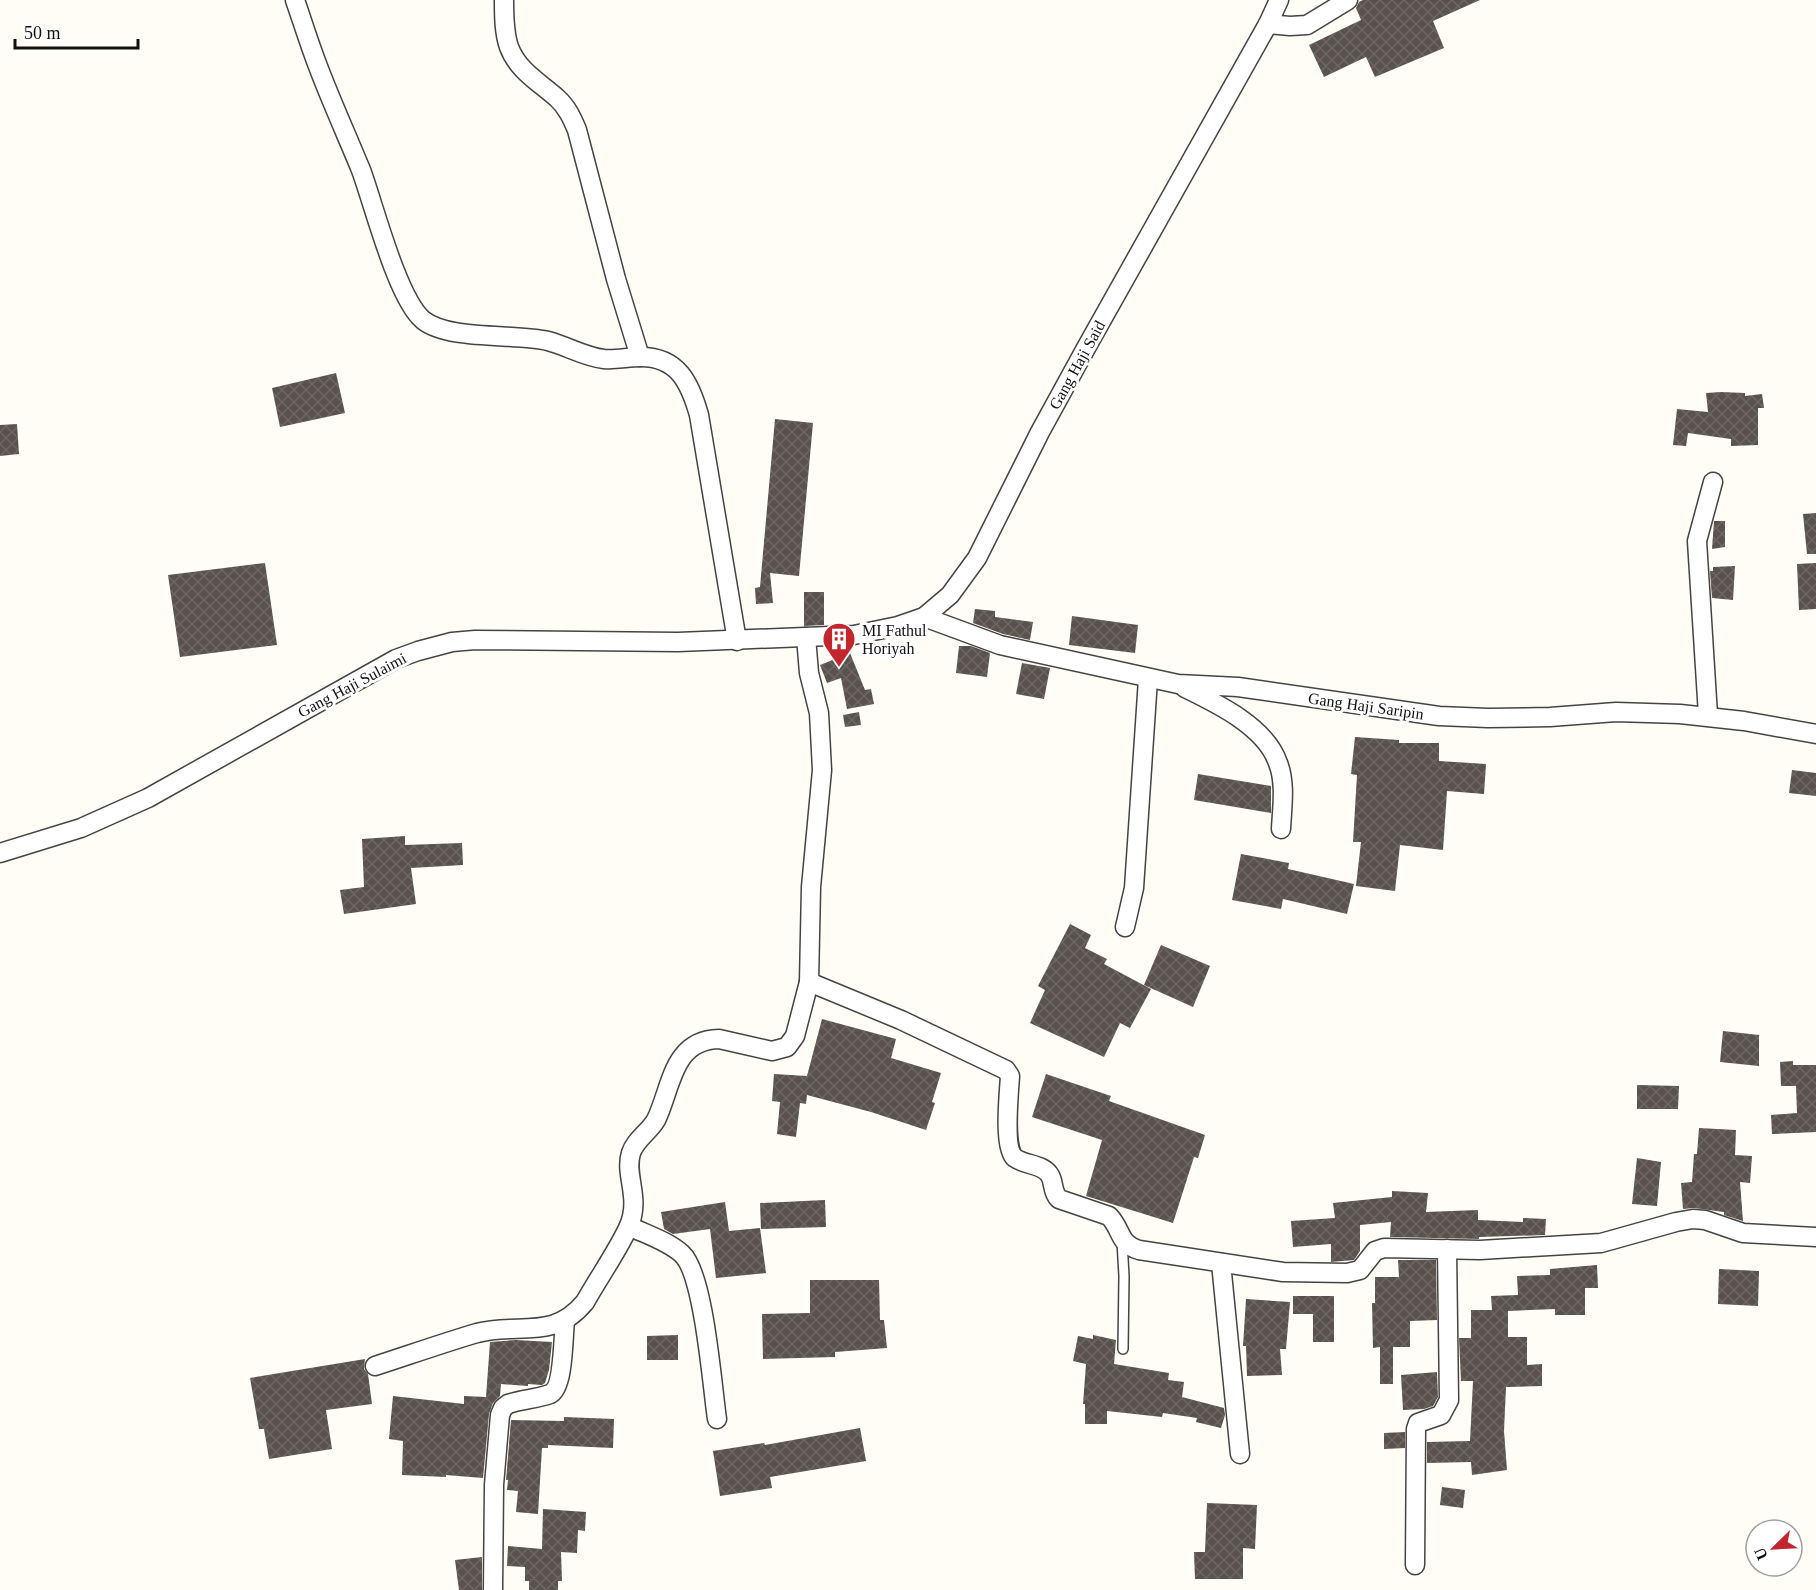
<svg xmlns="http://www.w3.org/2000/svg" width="1816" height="1590" font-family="'Times New Roman',serif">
<defs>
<pattern id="building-cross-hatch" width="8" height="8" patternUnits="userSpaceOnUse" patternTransform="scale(1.5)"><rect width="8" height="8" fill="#5a524d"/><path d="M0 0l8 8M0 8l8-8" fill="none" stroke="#6d6662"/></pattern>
</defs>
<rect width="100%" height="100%" fill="#fffdf5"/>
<g fill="url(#building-cross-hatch)">
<path d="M1363 0H1480L1433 21 1444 48 1375 77 1366 57 1324 77 1309 45 1361 20 1356 8 1359 2Z"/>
<path d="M336 373 345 413 280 427 272 388Z"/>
<path d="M1721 392 1745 393V396L1762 394 1764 408H1758V445L1731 446V439L1688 433 1686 446 1673 445 1677 409 1708 412 1706 393Z"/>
<path d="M775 419 813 423 799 576 770 573 773 603 756 604 755 588 760 587Z"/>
<path d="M17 424 19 454 0 456V425Z"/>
<path d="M1816 513V554H1807L1803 514Z"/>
<path d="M1714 521H1725V547L1712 549Z"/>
<path d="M265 563 277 645 180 657 168 575Z"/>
<path d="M1816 563V609L1799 610 1797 564Z"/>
<path d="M1735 566 1733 600 1712 598 1710 571H1713V567Z"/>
<path d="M804 592H824V625L804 626Z"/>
<path d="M975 609 995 611V617L1033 622 1030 640 1003 634 973 623Z"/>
<path d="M1072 616 1138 625 1135 653 1069 645Z"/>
<path d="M959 646H971L990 653 987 677 956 673Z"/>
<path d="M850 653 865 690 871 689 874 704 847 709 841 678 827 683 820 665Z"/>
<path d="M1022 663 1050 668 1044 699 1016 694Z"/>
<path d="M859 712 861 725 845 727 843 715Z"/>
<path d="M1355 737 1399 740V743H1439V761L1486 764 1484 794 1447 791 1443 850 1400 845 1395 891 1356 886 1361 842H1353L1357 775 1351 774Z"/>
<path d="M1792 770 1816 773V796L1789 793Z"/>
<path d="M1198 774 1271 786V813L1194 800Z"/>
<path d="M405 836V845L462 843 463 865 411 868 416 904 344 914 340 890 364 887 362 839Z"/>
<path d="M1241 854 1289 863 1288 869 1354 884 1347 914 1283 899 1281 909 1232 900Z"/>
<path d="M1070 924 1091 935 1085 948 1107 959 1104 964 1151 989 1130 1028 1120 1023 1104 1057 1030 1023 1045 990 1038 986Z"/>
<path d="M1161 945 1210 966 1193 1007 1144 985Z"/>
<path d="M822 1019 896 1039 891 1058 941 1073 932 1102 935 1103 926 1130 871 1112 807 1095 806 1104 800 1103 796 1137 777 1134 780 1102 772 1101 774 1074 807 1076Z"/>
<path d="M1723 1031 1759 1035V1066L1720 1062Z"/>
<path d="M1793 1061V1065H1816V1132L1772 1134 1771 1115 1797 1113 1796 1086H1781L1780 1062Z"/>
<path d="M1046 1074 1111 1096 1109 1101 1205 1135 1198 1158 1194 1157 1173 1223 1086 1196 1102 1140 1032 1117Z"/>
<path d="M1637 1085 1679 1086 1678 1109H1637Z"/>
<path d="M1699 1128 1736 1130 1735 1155 1752 1156 1750 1183 1740 1182 1743 1221 1724 1215V1212L1694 1208 1683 1209 1681 1183 1692 1182 1694 1154H1697Z"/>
<path d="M1637 1158 1661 1162 1657 1206 1632 1204Z"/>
<path d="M1392 1191 1428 1193 1426 1212 1478 1210V1220L1523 1222V1218L1546 1219 1545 1235 1479 1237V1239L1390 1237 1391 1222 1360 1225V1251L1354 1260 1331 1262V1244L1293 1247 1291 1221 1335 1218 1333 1203 1392 1197Z"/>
<path d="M825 1200 826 1227 761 1229 760 1203Z"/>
<path d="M725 1202 729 1231 760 1228 766 1273 716 1278 710 1229 673 1234 664 1229 661 1212Z"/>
<path d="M1398 1260H1436L1437 1320 1410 1321V1347H1393V1384H1380V1347L1373 1348 1372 1303H1375V1277H1399Z"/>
<path d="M1597 1265 1598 1288H1585V1315H1555V1309L1508 1311V1337H1527V1365L1542 1364V1386L1506 1387 1504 1431 1507 1470 1472 1475 1471 1462 1427 1463V1442L1470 1441 1473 1381H1461L1459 1338H1471V1310H1492L1491 1296 1518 1295 1517 1276 1550 1275V1269Z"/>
<path d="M1719 1269 1759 1271 1758 1306 1718 1304Z"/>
<path d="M810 1280H879L880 1320H884L887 1348 835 1352V1357L763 1359 762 1314 810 1313Z"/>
<path d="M1293 1296H1334V1342H1313V1314H1293Z"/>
<path d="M1246 1299 1290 1302 1286 1349H1280L1282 1375 1247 1376 1246 1346H1243Z"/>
<path d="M678 1335V1360H647V1336Z"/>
<path d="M1093 1335 1116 1340 1114 1364 1169 1373 1168 1380 1184 1382 1182 1397 1224 1408 1225 1415 1221 1428 1196 1422 1197 1418 1163 1413 1162 1417 1107 1411V1424H1085V1404H1083L1086 1364 1073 1361 1078 1336 1093 1339Z"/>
<path d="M516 1340 552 1342 549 1370 545 1383 542 1385 528 1384V1386L501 1384 500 1396 493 1403 489 1414 483 1478 446 1475V1477L402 1475 403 1441 389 1439 393 1396 464 1404V1396L486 1397 490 1342Z"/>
<path d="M365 1359 364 1369 368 1374 372 1404 326 1410 332 1449 269 1459 264 1429H259L250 1378Z"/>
<path d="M1437 1372 1438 1397 1433 1406 1424 1409 1403 1410 1401 1375Z"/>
<path d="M564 1417 614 1419 613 1448 548 1445V1448H542L538 1514 516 1512 518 1491 507 1490 508 1480H506L511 1420 564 1421Z"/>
<path d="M860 1428 866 1461 770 1477 772 1488 720 1496 713 1451 764 1443 765 1445Z"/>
<path d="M1405 1432V1448L1384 1449V1433Z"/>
<path d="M1442 1487 1465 1490 1463 1508 1440 1505Z"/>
<path d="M1207 1503 1257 1505 1255 1549 1243 1548V1579H1195L1194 1552H1205Z"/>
<path d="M543 1509 586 1512 585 1531 578 1530 577 1553 561 1552 562 1581H558V1590H529V1581H525V1567L507 1566 508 1546 542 1549Z"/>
<path d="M482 1557V1590H459L455 1560Z"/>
</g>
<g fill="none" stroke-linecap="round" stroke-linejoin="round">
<g stroke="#444" stroke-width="12">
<path id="lane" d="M1122 1241 1124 1276 1123 1349"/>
</g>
<g stroke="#444" stroke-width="21">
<g id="street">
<path d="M295 0C303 23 310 46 319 69 332 103 347 136 361 170 374 205 397 298 423 320 449 341 515 333 548 341 567 346 585 357 604 359 617 360 628 357 641 357 678 357 690 383 699 415L737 641"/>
<path d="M504 0C504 15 504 33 509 47 518 71 539 82 557 98 567 107 572 118 577 130L616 279 640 357"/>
<path d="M1268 24 1290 26 1307 25 1348 0"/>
<path d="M924 617 1000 645 1178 684 1238 687 1439 716 1488 718 1550 717 1616 712 1680 714 1744 721 1816 734"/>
<path d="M1185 688C1218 704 1266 727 1278 763 1286 783 1282 808 1281 829"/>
<path d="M1708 715 1697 541 1713 482"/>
<path d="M0 853 81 828 148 798 396 659 418 651 452 642 475 640 678 642 854 635 898 626 924 617 950 595 977 558 1040 432 1086 348 1268 24 1279 0"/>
<path d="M1125 927 1134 888 1148 679"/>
<path d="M809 982 901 1020 1006 1070 1010 1076C1009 1092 1003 1149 1015 1158 1025 1165 1042 1164 1049 1174 1055 1182 1051 1191 1059 1199L1109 1216C1122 1229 1118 1244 1139 1250L1283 1272 1347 1273 1360 1270 1375 1251 1384 1248 1480 1250 1601 1243 1676 1222 1693 1219 1705 1220 1743 1233 1816 1237"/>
<path d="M629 1226C645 1234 668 1241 682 1254 704 1274 712 1385 717 1419"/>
<path d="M1221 1263 1240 1454"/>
<path d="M375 1366C409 1355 443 1343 477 1333 519 1322 553 1341 585 1302 599 1277 617 1252 629 1226 641 1197 624 1175 631 1153 635 1140 649 1132 656 1120 672 1087 672 1040 719 1039L772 1051 787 1047 795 1036 809 982 811 887 822 770 819 713 809 673 806 637"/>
<path d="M1415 1565 1416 1429 1418 1423 1441 1415 1449 1400 1447 1249"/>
<path d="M493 1590 494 1485 500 1415 503 1408 508 1404C522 1399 537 1399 550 1394 564 1388 563 1336 565 1321"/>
</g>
</g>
<use href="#lane" stroke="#fff" stroke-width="9"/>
<use href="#street" stroke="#fff" stroke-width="18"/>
</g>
<defs>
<g id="building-pin" transform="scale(1.725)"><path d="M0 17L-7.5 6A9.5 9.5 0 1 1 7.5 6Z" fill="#c4262e" stroke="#fff"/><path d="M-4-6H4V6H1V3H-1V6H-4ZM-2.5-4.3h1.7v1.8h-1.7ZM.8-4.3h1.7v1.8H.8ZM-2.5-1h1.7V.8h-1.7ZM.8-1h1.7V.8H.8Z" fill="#fff"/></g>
</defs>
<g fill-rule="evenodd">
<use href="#building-pin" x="839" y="639"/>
</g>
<g text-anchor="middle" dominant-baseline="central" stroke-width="6" stroke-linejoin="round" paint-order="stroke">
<g font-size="16" fill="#111" stroke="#fff">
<text transform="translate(1077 365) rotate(-61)">Gang Haji Said</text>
<text transform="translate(352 685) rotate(-28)">Gang Haji Sulaimi</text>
<text transform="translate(1366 706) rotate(8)">Gang Haji Saripin</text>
</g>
<g font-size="16" fill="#111" stroke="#fff" text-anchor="start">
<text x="862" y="630">MI Fathul<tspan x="862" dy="18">Horiyah</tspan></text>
</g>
</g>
<g transform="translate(1774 1548) rotate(246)"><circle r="28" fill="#ffffff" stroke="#a0a0a0" stroke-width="1.5"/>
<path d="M0-4.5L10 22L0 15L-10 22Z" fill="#c4262e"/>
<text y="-9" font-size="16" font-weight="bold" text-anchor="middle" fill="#111111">U</text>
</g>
<path d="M15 39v9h123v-9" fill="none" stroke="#111111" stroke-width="3"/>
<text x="24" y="39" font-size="18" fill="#111111" stroke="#ffffff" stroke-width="4.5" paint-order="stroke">50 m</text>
</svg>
